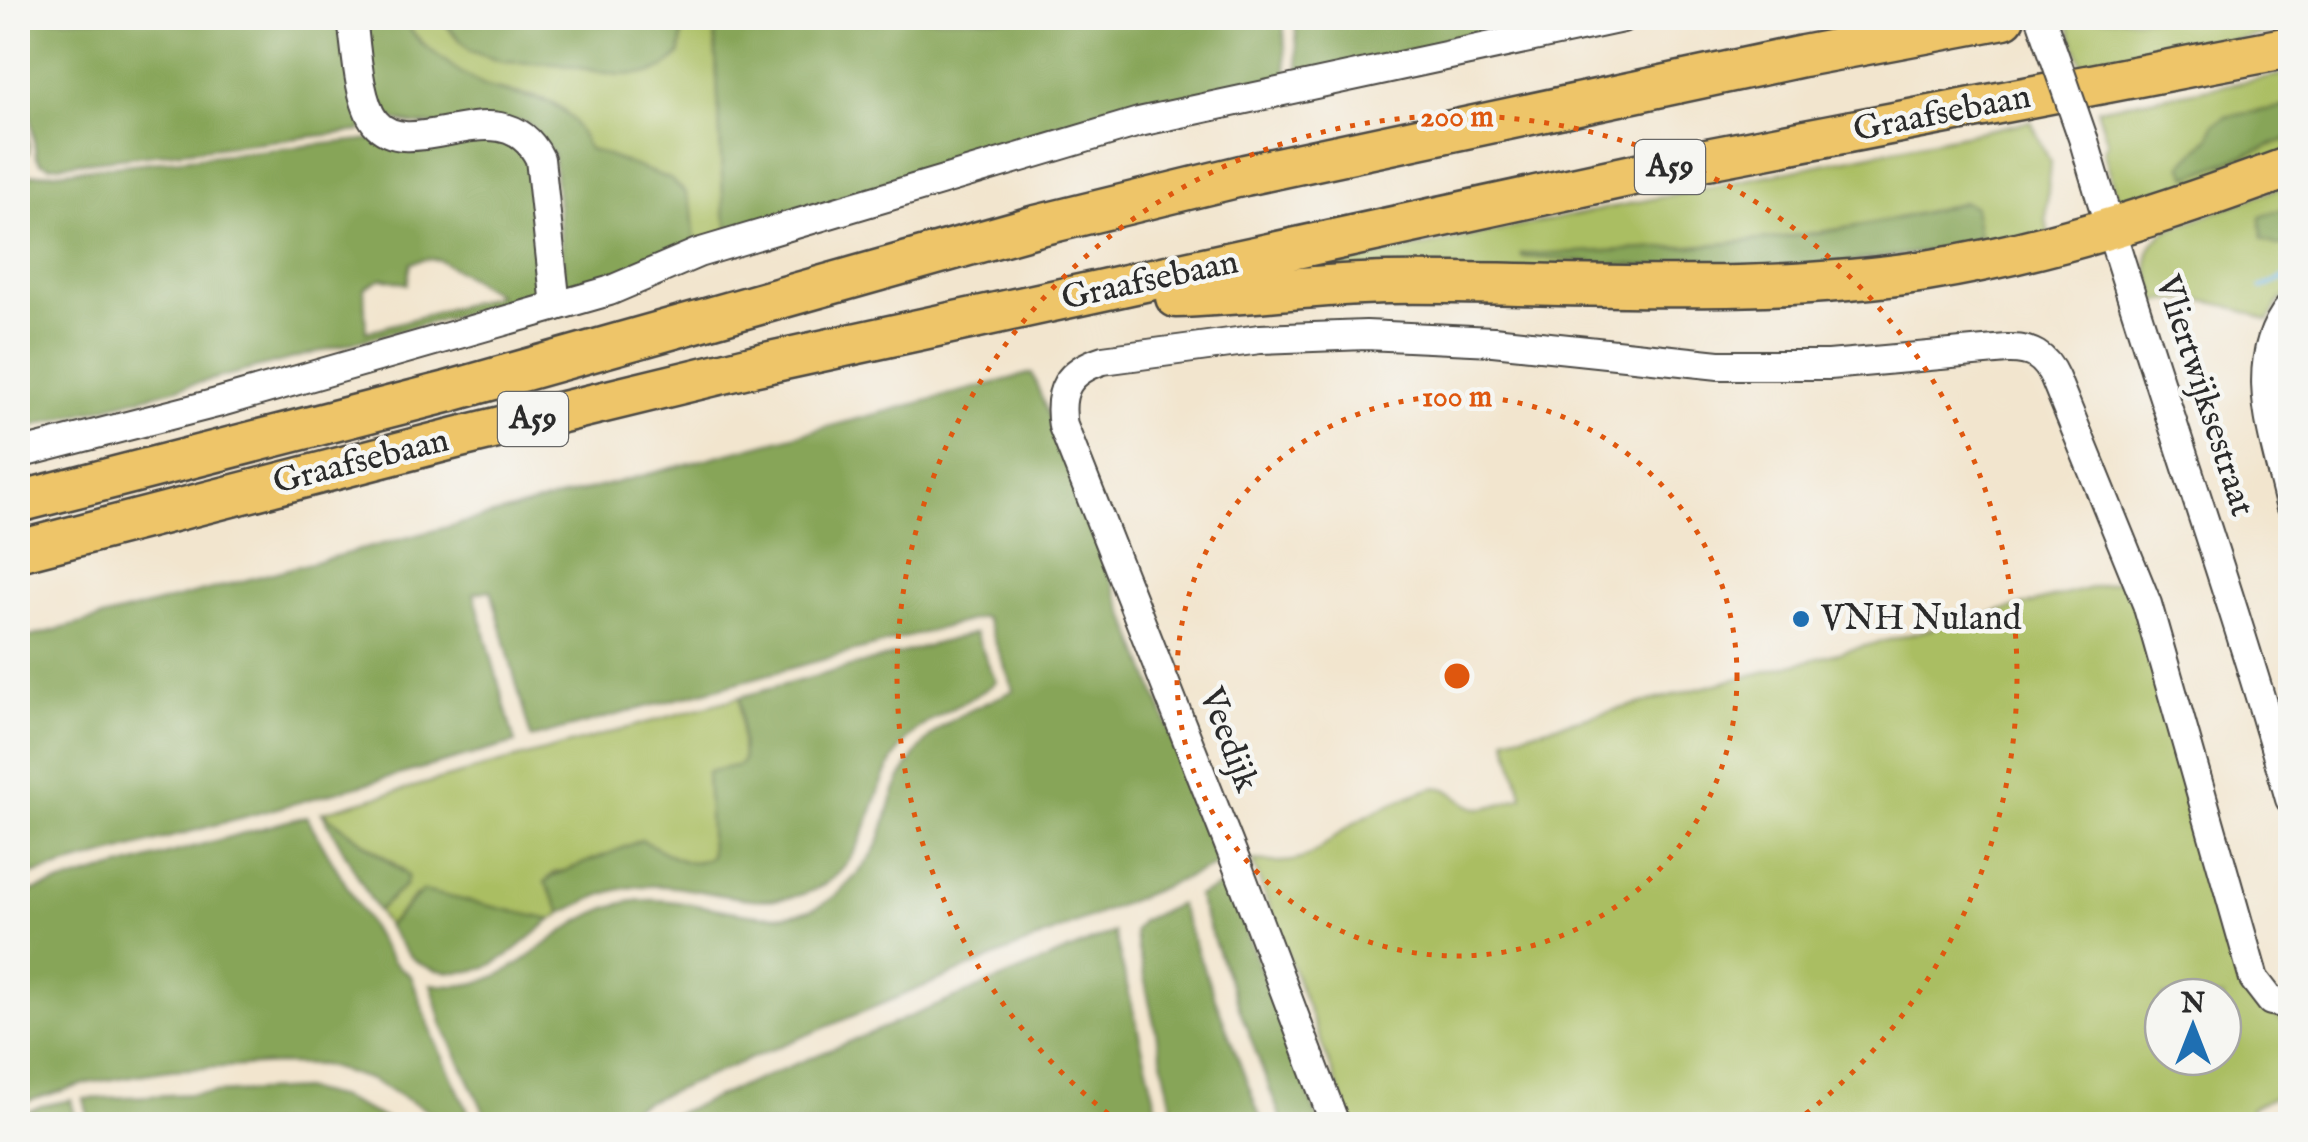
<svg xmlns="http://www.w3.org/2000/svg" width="2308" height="1142" font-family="'IM FELL English',serif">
<rect width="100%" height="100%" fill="#f6f6f2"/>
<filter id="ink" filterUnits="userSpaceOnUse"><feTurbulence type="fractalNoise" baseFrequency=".01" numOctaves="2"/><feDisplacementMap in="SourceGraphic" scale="20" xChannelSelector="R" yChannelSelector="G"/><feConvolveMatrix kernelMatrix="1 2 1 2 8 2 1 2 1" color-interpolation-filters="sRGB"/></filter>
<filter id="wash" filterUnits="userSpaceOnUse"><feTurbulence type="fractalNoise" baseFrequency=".0048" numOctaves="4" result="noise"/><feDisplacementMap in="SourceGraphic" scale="40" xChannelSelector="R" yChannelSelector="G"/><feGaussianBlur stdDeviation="2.25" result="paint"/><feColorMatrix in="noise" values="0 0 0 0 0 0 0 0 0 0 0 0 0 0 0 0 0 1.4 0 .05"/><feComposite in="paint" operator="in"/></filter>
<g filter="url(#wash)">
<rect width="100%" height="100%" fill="#f2e5ce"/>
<g fill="#aabe62" stroke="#6a7446" stroke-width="2.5" fill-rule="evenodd">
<path d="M401 18H441C478 71 502 57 558 64 578 67 598 73 620 75L682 37 679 18H714L724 213 731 233 695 247C693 235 694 221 691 209 681 163 619 173 589 149 574 136 574 113 551 102 533 94 510 93 491 88 455 78 423 46 401 18Z"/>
<path d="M2087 18H2290V30L2083 68 2067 21Z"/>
<path d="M2290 73V106L2225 117 2214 124 2210 136 2182 166 2189 177 2290 138V159L2120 206 2103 150 2108 143 2097 109Z"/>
<path d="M2031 121 2050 162 2046 219 2049 235 1784 272 1254 281ZM1964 202 1783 267 1641 265 1523 257 1522 254C1671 250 1820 242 1964 202Z"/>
<path d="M2290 184V206L2261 218 2278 246 2290 244V293L2279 302 2269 321C2231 305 2199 295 2157 302 2149 271 2137 252 2167 230Z"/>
<path d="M2126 579 2257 1000 2290 1027V1090L2250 1109 2259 1124H1352L1252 861C1316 867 1310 851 1357 821 1378 809 1406 797 1429 789 1452 781 1459 806 1478 808 1491 809 1510 800 1523 797L1506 738ZM2163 997H2223V1057H2163Z"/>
<path d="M740 697 743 760 711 856C688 871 662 853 641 840L581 867 554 873 545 882 562 913 552 920 416 895 387 926 377 911 405 886 403 870 322 812Z"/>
</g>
<g fill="#87a558" stroke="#596842" stroke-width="2.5" fill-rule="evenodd">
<path d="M28 18H336L364 126 361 131 50 166 40 162 36 156 29 106Z"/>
<path d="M354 18H401L421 43 457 70 486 87 552 103 572 119 589 149 670 179 685 192 692 210 695 247 578 295 565 288 553 154 531 125 520 121C489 122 410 134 386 115 369 101 360 40 354 18Z"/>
<path d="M441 18H679L682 37 680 54 665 67 651 73 620 75 557 64 502 62 470 51Z"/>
<path d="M714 18H1283L1287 79 731 233 724 213Z"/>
<path d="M1295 18H1564L1299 77Z"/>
<path d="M18 42 29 152 18 167Z"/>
<path d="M2290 106V138L2188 177 2182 165 2210 137 2214 124 2225 117Z"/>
<path d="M497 134 528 147 548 292 18 430V176L372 139 390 144ZM426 259 439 260 498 295 366 332 364 288 382 278 407 284 411 263Z"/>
<path d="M1964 202 1974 206 1979 235 1975 243C1913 254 1848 264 1784 267 1697 272 1609 263 1522 257L1521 254C1670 250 1820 243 1964 202Z"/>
<path d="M2290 206V244L2278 246 2262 239 2260 217Z"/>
<path d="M1032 373 1221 863 593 1124H490L443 1026 431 984C518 999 547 918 628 902 695 889 778 944 836 895 853 880 870 862 879 842 886 825 888 807 895 791 902 773 915 754 928 739 949 716 986 704 1014 690L986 619 982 617 531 738 491 590 474 593 515 743 32 875 18 822V640Z"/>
<path d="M975 633 996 682C967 706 926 714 902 746 865 795 873 870 806 893 750 914 691 879 633 887 607 890 585 902 562 913L545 882C551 873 623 850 641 840 664 849 685 873 711 856L707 772 740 765 743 760 740 697Z"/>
<path d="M322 812 408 876 405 885 377 911Z"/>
<path d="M306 816 380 943 394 963 411 976 435 1041 474 1124H452L371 1080 322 1065 278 1064 170 1070 88 1083 18 1104V895Z"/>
<path d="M1228 883 1320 1124H1283L1197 896Z"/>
<path d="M423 891 552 920C535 932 520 948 502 959 474 977 429 978 406 952 399 944 393 934 387 926Z"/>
<path d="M1179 904 1263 1124H1176L1134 931 1141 921Z"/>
<path d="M1114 932 1161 1124H651Z"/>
<path d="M302 1089 341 1098 397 1124H90L84 1099Z"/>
<path d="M71 1100 77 1124H18V1116L41 1106Z"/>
</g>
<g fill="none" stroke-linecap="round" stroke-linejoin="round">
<path stroke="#6eb7e6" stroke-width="5" d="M2262 288 2290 275"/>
</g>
</g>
<g filter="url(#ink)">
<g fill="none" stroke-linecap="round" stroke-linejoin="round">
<g stroke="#494743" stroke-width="32">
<g id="minor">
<path d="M352 18C356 45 358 100 375 122 412 167 504 84 540 159L556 306"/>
<path d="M2084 141C2148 362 2228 578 2290 799"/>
<path d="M2290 307C2244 364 2276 441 2290 505"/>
<path d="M18 454 217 403 609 291 698 253 1139 122 1622 18"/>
<path d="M1335 1124 1239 870 1063 426C1057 390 1068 371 1103 360L1260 339 1366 335 1493 341 1719 365H1829L2007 349C2031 348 2045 356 2055 378L2147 604 2254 979 2271 1001 2290 1004"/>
</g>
</g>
<g stroke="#494743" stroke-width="45">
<g id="highway">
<path d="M1176 297C1247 295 1318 284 1388 283 1567 281 1748 298 1926 271 2052 251 2171 211 2290 167"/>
<path d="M18 502 447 392 1036 226 1245 175 1803 56 2004 18"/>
<path d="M18 551 456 438 752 366 1707 159 2290 47"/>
</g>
</g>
<use href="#minor" stroke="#fff" stroke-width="28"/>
<use href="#highway" stroke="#eec569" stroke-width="40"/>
<g stroke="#494743" stroke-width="32" stroke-linecap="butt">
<path id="minor-bridge" d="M2041 18 2084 141"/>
</g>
<use href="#minor-bridge" stroke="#fff" stroke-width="28"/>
</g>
</g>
<g fill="none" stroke="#df570e" stroke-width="5" stroke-dasharray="5 10">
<circle cx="1457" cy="676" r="280"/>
<path d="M1120 1123A560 560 0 1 1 1794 1123"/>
</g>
<circle fill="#1f6fb2" stroke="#f6f6f2" stroke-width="4" cx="1801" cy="619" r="10"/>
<g text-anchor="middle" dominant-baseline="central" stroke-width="9" stroke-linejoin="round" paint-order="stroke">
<g fill="#f6f6f2" stroke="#686867" stroke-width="2.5">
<rect x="1635" y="140" width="70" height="54" rx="8"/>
<rect x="498" y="392" width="70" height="54" rx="8"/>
</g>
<g font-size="32" font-weight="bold" fill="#2b2b2b">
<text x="1670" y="167">A59</text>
<text x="533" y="419">A59</text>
</g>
<g font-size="35" fill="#2b2b2b" stroke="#f6f6f2">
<text transform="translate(1942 114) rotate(-11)">Graafsebaan</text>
<text transform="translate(1150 281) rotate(-12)">Graafsebaan</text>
<text transform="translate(2204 396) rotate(72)">Vliertwijksestraat</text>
<text transform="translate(361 462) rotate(-14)">Graafsebaan</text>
<text transform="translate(1228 740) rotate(69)">Veedijk</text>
</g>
<g font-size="35" fill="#2b2b2b" stroke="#f6f6f2" text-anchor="start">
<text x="1821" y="619">VNH Nuland</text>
</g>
</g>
<circle cx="1457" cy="676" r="15" fill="#df570e" stroke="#f6f6f2" stroke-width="5"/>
<g font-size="30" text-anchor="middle" font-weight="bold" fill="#df570e" stroke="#f6f6f2" stroke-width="9" stroke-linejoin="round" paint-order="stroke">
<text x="1457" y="126">200 m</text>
<text x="1457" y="406">100 m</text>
</g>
<rect width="2308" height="1142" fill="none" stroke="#f6f6f2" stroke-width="60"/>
<g transform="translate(2193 1027)"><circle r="48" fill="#f6f6f2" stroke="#a5a5a2" stroke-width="2.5"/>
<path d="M0-8L18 38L0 25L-18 38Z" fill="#1f6fb2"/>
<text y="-15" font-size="28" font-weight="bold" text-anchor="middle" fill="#2b2b2b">N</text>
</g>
</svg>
